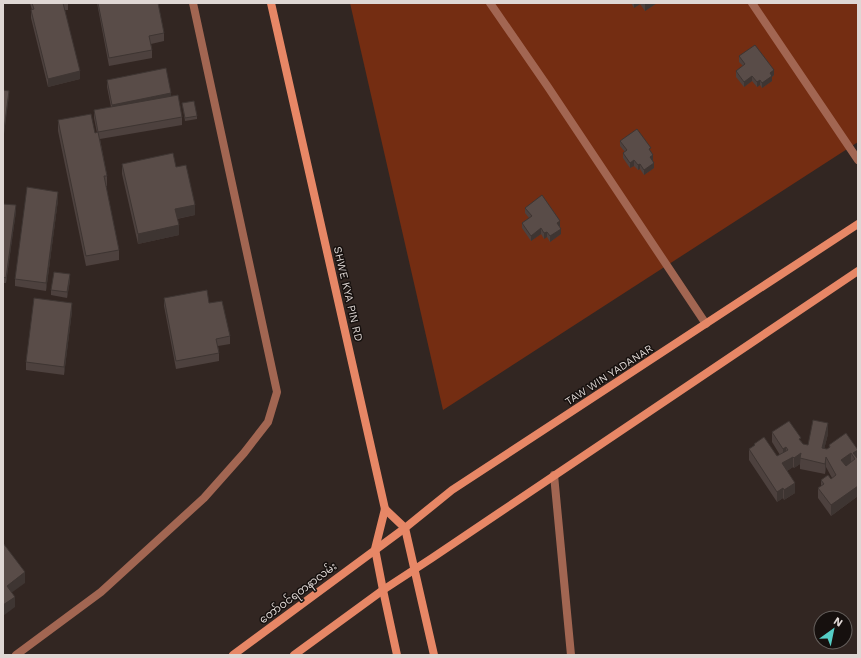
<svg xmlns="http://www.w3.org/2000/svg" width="861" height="658" font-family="'Work Sans','Noto Sans Myanmar',sans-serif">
<rect width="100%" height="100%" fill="#322622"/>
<path fill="#742d12" d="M350 3H858V142L443 410Z"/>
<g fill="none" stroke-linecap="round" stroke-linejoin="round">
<g stroke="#a26652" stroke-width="8">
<path d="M490 3 548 87 706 324"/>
<path d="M752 3 858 160"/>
<path d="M554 475 571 655"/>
<path d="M16 655 101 592 204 498 244 453 268 422 277 392 193 3"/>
</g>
<g stroke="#e78766" stroke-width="8">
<path d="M271 3 385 509 375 549 383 590 397 655"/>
<path d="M385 509 405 528 434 655"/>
<path d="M233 655 405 528 452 490 858 224"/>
<path d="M294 655 383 590 432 558 858 271"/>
</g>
</g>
<g fill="#4d413e">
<path d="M30 3H68V10H65L80 79 48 87 31 18V10H32Z"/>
<path d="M97 3H158L164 33V41L151 44 152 50V58L109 66Z"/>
<path d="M631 3H657L645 11 640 4 634 8Z"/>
<path d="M739 56 774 75 772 77V81L762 88 760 85 757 87 752 81 744 87 736 77V71L743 66 739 62Z"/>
<path d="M107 80 171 96 182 117V125L100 139 107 176V186H106L119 250V260L86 266 58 131V120L95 133H97L94 118V110L111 107 107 87Z"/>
<path d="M182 103 197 116V119L185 121Z"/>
<path d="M620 141 651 151 653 160V161L654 168 644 175 640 169 638 170 634 166 630 168 623 158V153L625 152 620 146Z"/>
<path d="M122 164 176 167 195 215 177 219 179 235 138 244 122 174Z"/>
<path d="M58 200 46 291 15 286V279Z"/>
<path d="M3 204 16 211 6 283H3Z"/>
<path d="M525 208 560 226V227L561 234 550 242 547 237 544 239 541 234 531 241 522 228V223L529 218 525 213Z"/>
<path d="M70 280 67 298 51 295V290Z"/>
<path d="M164 298 209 303 230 336V344L218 346 219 353V361L176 369 164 306Z"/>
<path d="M72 311 64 375 26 370V362Z"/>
<path d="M772 432 801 441 803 444 808 445 828 434 824 449H827L829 448V445L858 450V496L831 516 818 498V488L821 486V480L831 479 832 478 826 467 825 474 800 469V464L794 468 793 467 787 471 795 493 784 500 783 498 777 502 749 460V449L754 446V444L777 456 780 455 772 442Z"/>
</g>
<g fill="#3e3532">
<path d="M634 3H640V4L634 8Z"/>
<path d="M645 3H657L645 11Z"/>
<path d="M774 70V75L772 77V81L762 88V83L770 73Z"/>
<path d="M80 71V79L48 87V79Z"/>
<path d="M752 76V81L744 87V82Z"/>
<path d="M760 80V85L757 87V82Z"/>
<path d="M9 91V96L3 142V137Z"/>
<path d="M171 93V101L112 113V105Z"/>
<path d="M653 155V160L650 162V157Z"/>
<path d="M634 160V166L630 168V163Z"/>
<path d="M654 163V168L644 175V170Z"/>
<path d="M640 164V169L638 170V165Z"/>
<path d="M58 192V200L46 291V283Z"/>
<path d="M16 205V211L6 283V278Z"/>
<path d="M195 205V215L175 219V209Z"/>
<path d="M560 221V226L557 229V223Z"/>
<path d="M179 225V235L138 244V234Z"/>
<path d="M541 228V234L531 241V236Z"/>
<path d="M561 229V234L550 242V236Z"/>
<path d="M547 232V237L544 239V233Z"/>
<path d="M70 274V280L67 298V292Z"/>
<path d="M72 303V311L64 375V367Z"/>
<path d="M828 423V434L822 458V448Z"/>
<path d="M786 447V457L783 460V449Z"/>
<path d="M858 450V460L855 459 853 453Z"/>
<path d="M801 453 800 464 794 468V458Z"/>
<path d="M851 453V464L841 470V460Z"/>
<path d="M793 457V467L782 474V463Z"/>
<path d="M826 457V467L825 474V464Z"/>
<path d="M795 483V493L784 500V490Z"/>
<path d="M858 486V496L831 516V505Z"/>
<path d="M783 488V498L777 502V492Z"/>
<path d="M25 572V583L7 596V586Z"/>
<path d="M15 597V607L3 616V605Z"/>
</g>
<g fill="#594c48" stroke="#3e3532" fill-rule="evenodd">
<path d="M32 3H63L80 71 48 79 31 10 34 9Z"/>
<path d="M98 3H158L164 33 149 36 152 50 109 58Z"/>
<path d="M755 45 774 70 770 73 772 76 762 83 760 80 757 82 752 76 744 82 736 71 745 64 739 56Z"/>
<path d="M166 68 171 93 112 105 107 80Z"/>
<path d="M3 90 9 91 3 137Z"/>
<path d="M178 95 182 117 98 132 94 110Z"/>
<path d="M194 101 197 116 185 118 182 103Z"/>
<path d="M91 114 95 133 98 132 107 176H104L119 250 86 256 58 120Z"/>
<path d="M637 129 651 148 649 149 653 155 650 157 654 163 644 170 640 164 638 165 634 160 630 163 623 153 627 150 620 141Z"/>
<path d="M173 153 176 167 186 165 195 205 175 209 179 225 138 234 122 164Z"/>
<path d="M27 187 58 192 46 283 15 279Z"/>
<path d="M542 195 560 221 557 223 561 229 550 236 547 232 544 233 541 228 531 236 522 223 532 216 525 208Z"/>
<path d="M3 204 16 205 6 278 3 277Z"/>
<path d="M54 272 70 274 67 292 51 290Z"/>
<path d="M207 290 209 303 222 301 230 336 216 339 219 353 176 361 164 298Z"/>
<path d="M34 298 72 303 64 367 26 362Z"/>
<path d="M813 420 828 423 822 448 827 449 830 447 829 445 846 433 858 450 853 453 858 459V486L831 505 818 488 824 484 821 480 828 475 831 479 836 475 826 457 825 464 800 458 801 453 794 458 793 457 782 463 795 483 784 490 783 488 777 492 749 449 755 445 754 444 764 437 777 456 788 450 786 447 783 449 772 432 789 421 801 438 799 439 803 444 808 445ZM851 453 855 459 846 466 841 460Z"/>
<path d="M3 543 25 572 7 586 15 597 3 605Z"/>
</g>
<g text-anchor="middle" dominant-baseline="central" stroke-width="3" stroke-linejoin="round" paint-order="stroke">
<g font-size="11" fill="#dfd7d4" stroke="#16100e">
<text transform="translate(348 294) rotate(77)">SHWE KYA PIN RD</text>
<text transform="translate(609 375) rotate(-33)">TAW WIN YADANAR</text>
<text transform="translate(298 593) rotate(-37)">တော်ဝင်ရတနာလမ်း</text>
</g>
</g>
<rect width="861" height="658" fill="none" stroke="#dfd7d4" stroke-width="8"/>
<g transform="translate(833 630) rotate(33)"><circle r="19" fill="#16100e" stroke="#66605d"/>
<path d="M0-3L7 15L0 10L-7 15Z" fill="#55cec6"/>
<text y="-6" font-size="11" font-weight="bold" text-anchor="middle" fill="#dfd7d4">N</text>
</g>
</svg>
